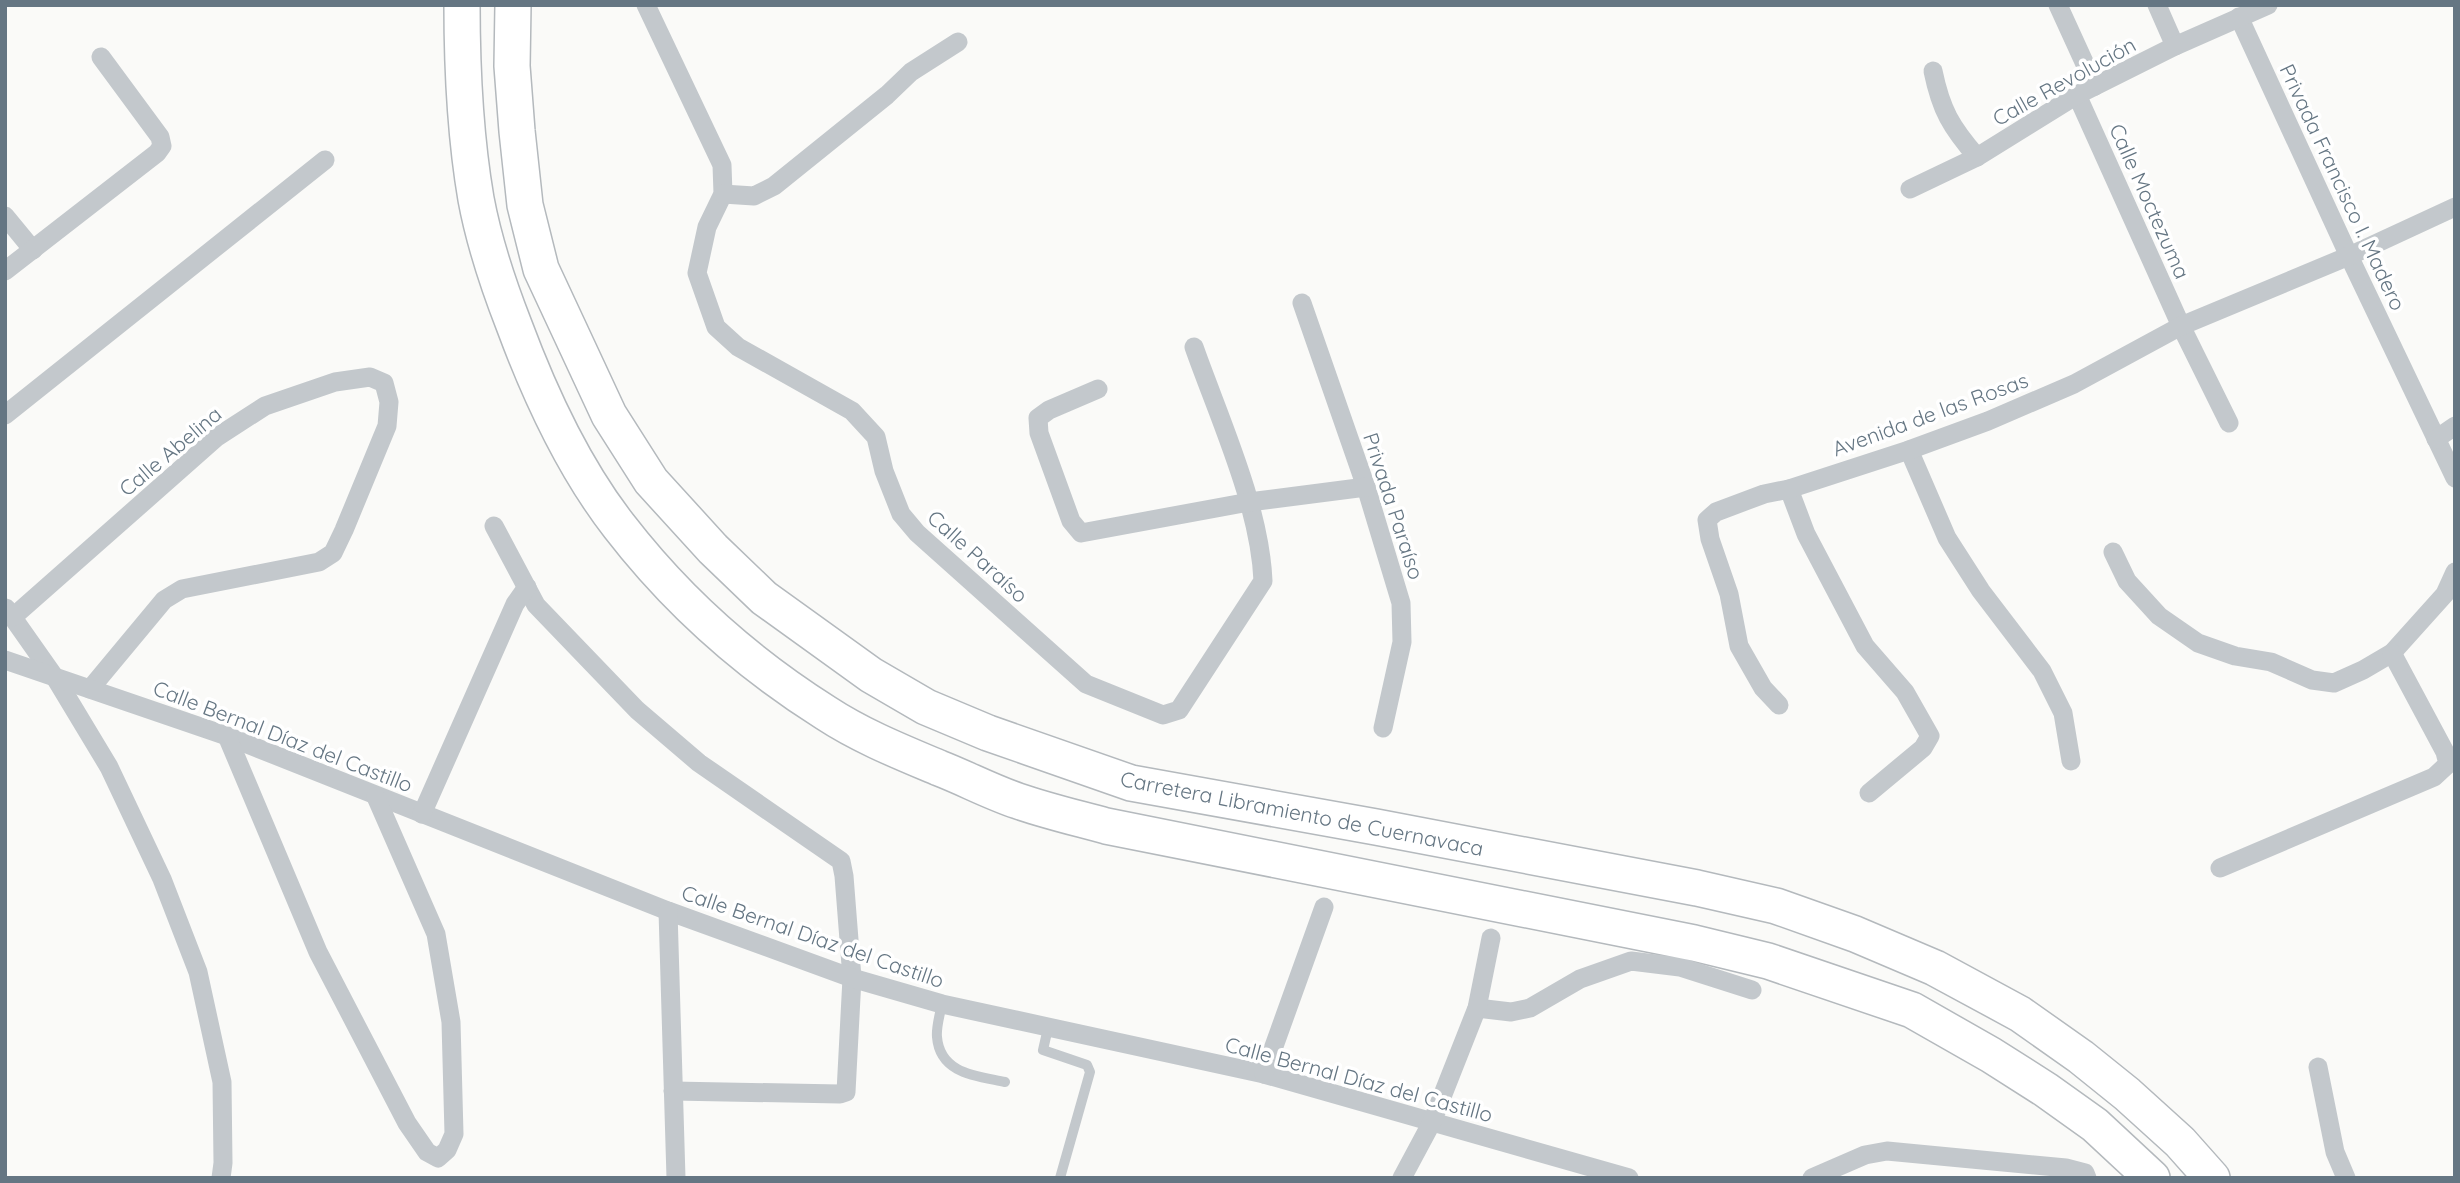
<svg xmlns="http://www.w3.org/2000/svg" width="2460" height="1183" font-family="Quicksand,sans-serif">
<rect width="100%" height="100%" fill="#fafaf8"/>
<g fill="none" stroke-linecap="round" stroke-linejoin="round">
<g stroke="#b4b9bd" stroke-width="38">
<g id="highway">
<path d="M462 5C462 70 465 135 476 199 484 242 498 284 514 325 540 395 573 467 619 526 676 600 747 663 826 713 861 736 901 752 939 768 965 778 991 792 1018 801 1047 811 1077 818 1106 826L1694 943 1768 961 1912 1010 1991 1055 2046 1090 2095 1125 2152 1178"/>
<path d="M513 5 512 66 517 131 525 205 541 269 609 415 651 481 713 549 764 598 871 675 926 707 988 733 1131 783 1376 827 1697 888 1776 906 1855 934 1935 968 2020 1014 2081 1057 2127 1094 2180 1142 2212 1178"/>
</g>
</g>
<g stroke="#c3c8cc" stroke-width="10">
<path d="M942 1004C940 1014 936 1027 937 1037 940 1074 977 1076 1005 1082"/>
<path d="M1048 1028 1043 1050 1087 1065 1090 1072 1060 1178"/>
</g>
<g stroke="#c3c8cc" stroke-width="19">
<path d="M646 5 722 165 723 194 707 227 697 273 716 327 738 347 852 411 876 437 884 471 901 514 917 533 1086 684 1163 715 1179 710 1263 581C1260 506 1219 418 1194 347"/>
<path d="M2058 5 2095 86"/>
<path d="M2157 5 2175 46"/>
<path d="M2239 17 2349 256 2455 478"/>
<path d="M1933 71C1941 110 1951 127 1977 157"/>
<path d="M2077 95 2181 326 2229 423"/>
<path d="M1910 189 1977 157 2077 95 2175 46 2268 5"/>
<path d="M723 194 754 196 774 186 887 95 911 72 958 42"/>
<path d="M5 216 33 250"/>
<path d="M5 271 157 153 162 146 160 137 101 57"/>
<path d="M1302 303 1366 487 1401 603 1402 642 1383 728"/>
<path d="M1098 389 1049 410 1038 418 1039 433 1071 521 1081 533 1249 502 1366 487"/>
<path d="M5 415 325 160"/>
<path d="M2436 439 2455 426"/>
<path d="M1909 450 1947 538 1981 591 2042 671 2063 713 2071 761"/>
<path d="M1789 489 1806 534 1865 646 1905 692 1930 736 1923 748 1869 793"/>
<path d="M494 526 536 605 637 710 699 763 841 861 844 876 852 978 846 1092 840 1094 673 1091"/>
<path d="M2113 552 2127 581 2159 616 2198 643 2235 656 2271 662 2312 680 2334 683 2363 670 2392 653 2445 594 2455 572"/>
<path d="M6 608 56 679 109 767 162 879 198 972 222 1082 223 1163 221 1178"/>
<path d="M13 617 217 437 265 406 335 382 370 377 384 383 389 402 387 426 344 530 333 553 319 562 182 589 164 600 90 689"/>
<path d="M5 660 227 736 668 911 852 978 942 1004 1264 1074 1629 1178"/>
<path d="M1779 705 1763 688 1739 646 1729 594 1710 539 1707 520 1716 512 1764 494 1789 489 1909 450 1988 421 2074 384 2181 326 2349 256 2455 207"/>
<path d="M227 736 318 952 407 1123 427 1152 438 1158 447 1150 454 1134 451 1022 436 934 376 797"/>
<path d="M422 814 515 604 527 587"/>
<path d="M2220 868 2434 777 2448 764 2445 752 2392 653"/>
<path d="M668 911 676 1178"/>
<path d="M1477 1008 1511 1012 1530 1008 1580 979 1631 961 1680 967 1752 990"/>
<path d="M2318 1067 2335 1152 2346 1178"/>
<path d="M1264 1074 1324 907"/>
<path d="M1402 1178 1432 1122 1477 1008 1491 938"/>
<path d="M1812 1178 1865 1155 1887 1151 2066 1168 2085 1173 2087 1178"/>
</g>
<use href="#highway" stroke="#fff" stroke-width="35"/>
</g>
<g text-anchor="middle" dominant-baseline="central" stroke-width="7" stroke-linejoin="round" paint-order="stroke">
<g font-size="21" fill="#657683" stroke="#fff">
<text transform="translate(2064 81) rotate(-29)">Calle Revolución</text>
<text transform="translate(2343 187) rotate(65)">Privada Francisco I. Madero</text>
<text transform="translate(2150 201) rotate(66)">Calle Moctezuma</text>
<text transform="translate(1930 414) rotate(-20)">Avenida de las Rosas</text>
<text transform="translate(170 451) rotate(-40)">Calle Abelina</text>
<text transform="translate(1394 506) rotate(72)">Privada Paraíso</text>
<text transform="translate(978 556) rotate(42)">Calle Paraíso</text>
<text transform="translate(283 736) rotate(21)">Calle Bernal Díaz del Castillo</text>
<text transform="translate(1302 813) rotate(11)">Carretera Libramiento de Cuernavaca</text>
<text transform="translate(813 936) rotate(19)">Calle Bernal Díaz del Castillo</text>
<text transform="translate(1359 1079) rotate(15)">Calle Bernal Díaz del Castillo</text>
</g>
</g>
<rect width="2460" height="1183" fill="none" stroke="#657683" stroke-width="14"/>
</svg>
